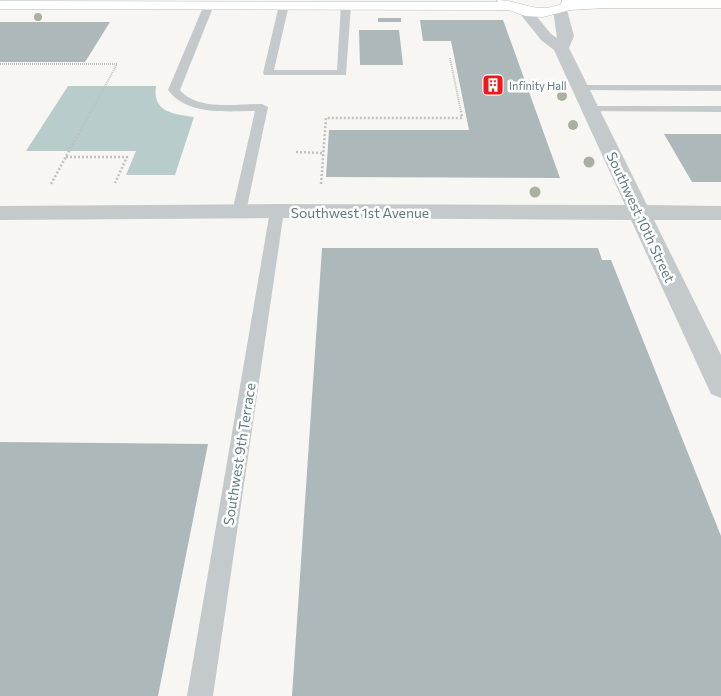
<svg xmlns="http://www.w3.org/2000/svg" width="721" height="696" font-family="Commissioner,sans-serif">
<rect width="100%" height="100%" fill="#f7f6f3"/>
<path fill="#b9cccc" d="M68 86H156C152 112 173 114 194 117L175 175H126L136 151H26Z"/>
<g fill="#acb8ba">
<rect x="378" y="18" width="23" height="4"/>
<path d="M420 20H503L560 178 326 177 329 130H469L451 41H423Z"/>
<path d="M0 22H110L85 62H0Z"/>
<path d="M359 30H399L403 65H360Z"/>
<path d="M664 134H721V182H692Z"/>
<path d="M322 248H598L602 260H611L721 536V696H292Z"/>
<path d="M0 442 208 444 158 696H0Z"/>
</g>
<g fill="none" stroke-linecap="round" stroke-linejoin="round">
<g stroke="#b3bcbe" stroke-width="1">
<path id="secondary" d="M497 0C520 0 537 15 561 4L562 0H721V8H605L570 10 543 17 525 16 509 10 0 9V1L498 2Z"/>
</g>
<g stroke="#bdc1c2" stroke-width="2" stroke-dasharray="1 1" stroke-linecap="butt">
<path d="M450 58 461 112"/>
<path d="M0 64H117L91 112"/>
</g>
<g stroke="#bdc1c2" stroke-width="2.5" stroke-dasharray="2 2" stroke-linecap="butt">
<path d="M296 152 323 153"/>
<path d="M66 157H127L115 183"/>
<path d="M51 184 91 111"/>
<path d="M321 184 326 118H462L461 111"/>
</g>
<g fill="#c4cacb" fill-rule="evenodd">
<path d="M209 2 214 5 180 90C197 111 238 104 262 104L268 107 246 212 244 215H234L232 212 255 111C227 111 187 116 168 90L204 5Z"/>
<path d="M284 2 289 5 274 70H337L341 5 346 2 351 5 346 75H264L263 73 279 5Z"/>
<path d="M581 85H721V91L577 90 575 88Z"/>
<path d="M590 106H721V112L586 111 584 109Z"/>
<path d="M277 206 282 208 284 211 213 696H187L270 211 272 208Z"/>
</g>
<path fill="#c4cacb" fill-rule="evenodd" d="M524 6 529 7 551 34 557 38 553 10 555 7H565L567 10 574 36 569 48 647 205 721 206V220H654L721 355V398L711 394 631 220 277 218 0 220V206L277 204 625 205 554 50 541 40 517 10 519 7Z"/>
<use href="#secondary" fill="#fff" fill-rule="evenodd"/>
</g>
<g fill="#a9b1a1">
<circle cx="38" cy="17" r="4"/>
<circle cx="562" cy="96" r="5"/>
<circle cx="573" cy="125" r="5"/>
<circle cx="589" cy="162" r="5.5"/>
<circle cx="535" cy="192" r="5.5"/>
</g>
<defs>
<g id="building-square" transform="scale(1.125)"><rect x="-9" y="-9" width="18" height="18" rx="4" fill="#f2171b" stroke="#fff"/><path d="M-4-6H4V6H1V3H-1V6H-4ZM-2.5-4.3h1.7v1.8h-1.7ZM.8-4.3h1.7v1.8H.8ZM-2.5-1h1.7V.8h-1.7ZM.8-1h1.7V.8H.8Z" fill="#fff"/></g>
</defs>
<g fill-rule="evenodd">
<use href="#building-square" x="493" y="85"/>
</g>
<g text-anchor="middle" dominant-baseline="central" stroke-width="5" stroke-linejoin="round" paint-order="stroke">
<g font-size="11" fill="#5f7a80" stroke="#fff" text-anchor="start">
<text x="509" y="85">Infinity Hall</text>
</g>
<g font-size="14" fill="#5f7a80" stroke="#fff">
<text x="360" y="212">Southwest 1st Avenue</text>
<text transform="translate(641 217) rotate(65)">Southwest 10th Street</text>
<text transform="translate(239 454) rotate(-81)">Southwest 9th Terrace</text>
</g>
</g>
</svg>
